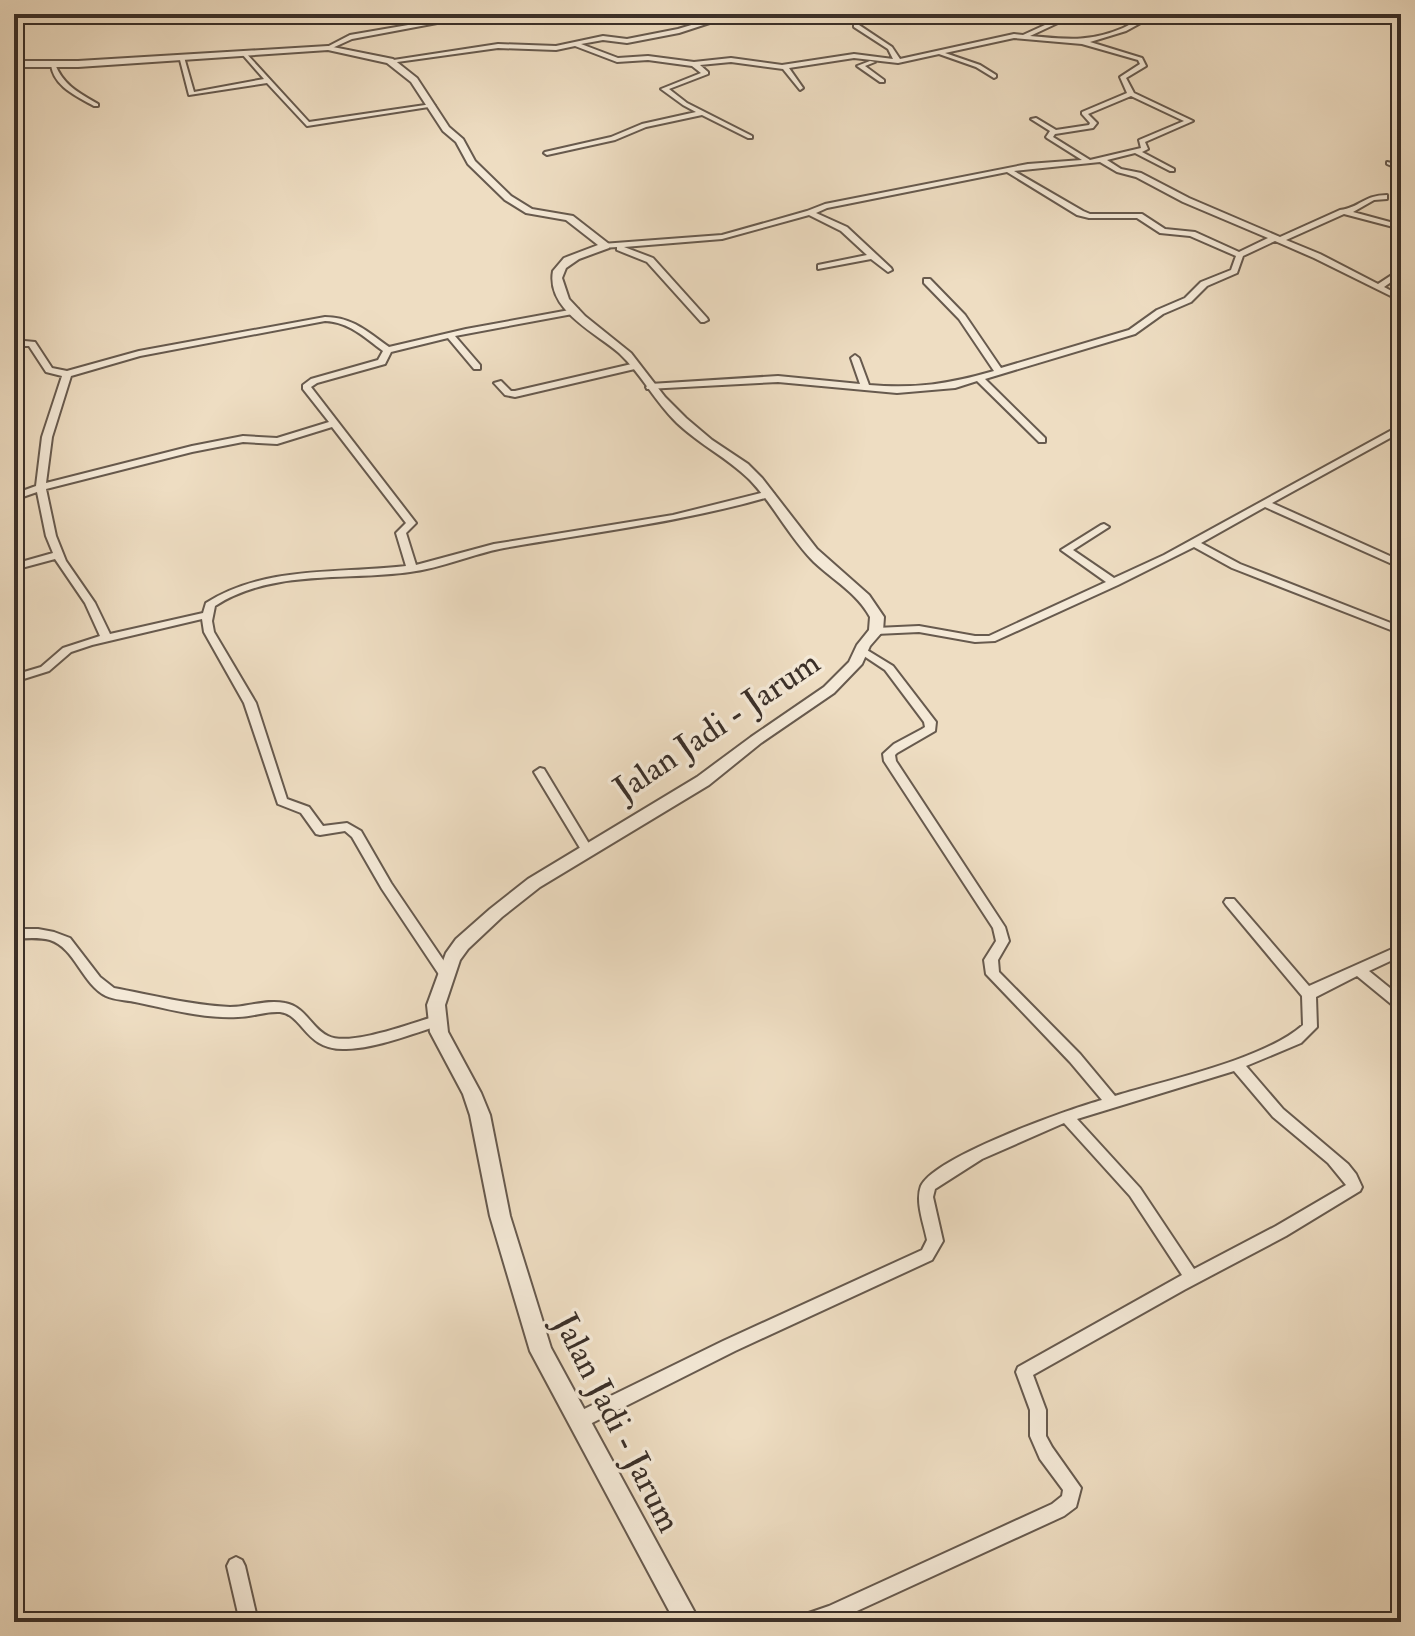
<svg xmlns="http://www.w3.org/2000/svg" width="1415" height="1636" font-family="'IM FELL Double Pica',serif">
<rect width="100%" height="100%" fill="#eeddc2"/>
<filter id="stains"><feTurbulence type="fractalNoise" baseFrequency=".0025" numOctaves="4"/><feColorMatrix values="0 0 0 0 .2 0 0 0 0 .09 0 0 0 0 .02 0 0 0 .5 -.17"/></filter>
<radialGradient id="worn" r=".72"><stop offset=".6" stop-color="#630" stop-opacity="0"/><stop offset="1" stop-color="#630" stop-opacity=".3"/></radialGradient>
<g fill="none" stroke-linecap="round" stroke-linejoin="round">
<g stroke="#675a4e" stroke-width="4">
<g id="minor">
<path d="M472 14H485L352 39 330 49 325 48 350 35Z"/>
<path d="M728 14H737L679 33 627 43 603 40 581 44 618 58 648 56 694 62 731 58 782 65 854 54 893 59 888 49 854 27V19L848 14H855L859 17V25L892 47 900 59 1014 34 1023 35 1069 14H1077L1030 36C1065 39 1088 43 1123 28 1134 23 1144 14 1157 14L1126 31 1090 42 1142 58 1146 66 1126 78 1134 93 1193 121 1145 142 1148 149 1142 152 1174 169V171H1170L1135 153 1107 160 1121 169 1141 173 1189 198 1280 237 1340 210C1359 208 1364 195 1387 195V199L1374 200 1353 212 1401 225V229L1344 214 1286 240 1320 254 1378 284 1401 269V275L1384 287 1401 296V301L1314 258 1275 241 1243 256 1237 273 1207 286 1191 302 1163 314 1135 334 985 379 1045 438V442H1039L977 381 955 388 897 393 778 382 647 389 646 387 650 384 778 376 860 384 851 358 855 355 859 358 869 385C915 389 949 384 994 371L959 319 924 283V279H930L965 315 1001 368 1129 330 1157 310 1185 298 1201 282 1231 270 1236 256 1190 236 1160 233 1137 218H1089L1077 215 1007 172 827 208 816 213 847 227 891 268 892 270 888 272 871 259 818 269V265L867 255 841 231 809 215 722 239 624 247 653 258 707 318 708 320 704 322H701L647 262 617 250V247L602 248V244L722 235 807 211 825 204 1028 164 1082 160 1047 138 1046 137 1050 131 1031 119 1036 118 1056 130 1089 125 1090 123 1082 114V112L1127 93 1120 77 1140 64 1138 60 1082 44 1014 38 945 53 980 65 996 75V77L994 78 976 67 939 54 898 63 854 58 789 68 803 88 800 90 783 69 731 62 700 65 708 72V74L669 89 687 103 752 136V138H748L702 115 646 127 615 140 547 155 544 153 545 152 611 137 642 124 696 112 683 105 661 89 701 73 692 66 648 60 617 62 575 46 556 50 498 48 390 63 387 61 498 44 556 46 603 36 627 39 678 29ZM1131 96 1184 121 1139 140 1141 148 1090 160 1053 137 1055 134 1093 128 1097 123 1088 114ZM1100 162 1117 172 1136 177 1183 202 1268 238 1239 252 1195 232 1165 229 1142 214H1090L1083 211 1014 171Z"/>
<path d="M244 51 309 122 432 104 435 106 307 126 267 83 189 95 179 56 184 57 194 92 264 79 242 54Z"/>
<path d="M870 61 875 62 865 66 884 80V82H880L857 66Z"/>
<path d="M51 64H55C63 85 79 93 98 104V106H94C76 96 53 86 51 64Z"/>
<path d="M1387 162 1401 165V170L1387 164Z"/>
<path d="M575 309H578V313L455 336 480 365V369H474L448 338 391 352 385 364 317 383 311 387 416 523 406 533 416 565 494 544 673 515 769 491 774 494 772 496C684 522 594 532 504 548 472 554 442 568 410 572 345 581 272 569 215 606L212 621 214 632 256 703 287 799 309 807 323 826 347 823 361 831 391 883 450 970 452 973 450 976H440L382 889 352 837 345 831 320 835 316 834 301 813 278 804 244 703 204 632 202 619 92 645 71 652 49 671 14 682V675L41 667 63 648 100 636 85 603 55 559 14 570V564L53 553 46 536 37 492 14 500V494L36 486 42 437 62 376 46 372 29 346H14V340L35 342 52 368 67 371 139 351 325 317C352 317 368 332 389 347L466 329ZM325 321C349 322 364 337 383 351L378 360 311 379 303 385V389L329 422 277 438 243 436 192 446 46 483 52 437 71 376 140 356ZM332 427 406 523 396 533 406 566C340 574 265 565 206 603L203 613 110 634 95 603 66 561 56 536 46 489 192 452 243 442 277 444Z"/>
<path d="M636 363 640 366 639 368 515 397 505 395 494 383 501 381 511 391H515Z"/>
<path d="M1401 425V432L1272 503 1401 561V568L1265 507 1201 543 1240 564 1401 627V634L1232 568 1194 547 1118 585 995 641 975 642 919 632 876 634 871 631 876 628 919 626 975 636H989L1106 582 1061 550 1101 525 1104 524 1109 527 1073 550 1114 578 1164 555Z"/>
<path d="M862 647 893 666 936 722 935 731 897 753 895 755 896 761 1005 927 1009 941 998 960 999 972 1080 1054 1115 1096C1167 1080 1263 1060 1303 1025L1302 996 1226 905 1224 902 1226 899H1234L1309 986 1401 945V956L1369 971 1401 997V1009L1396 1008 1357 976 1316 997 1317 1027 1301 1043 1246 1066 1283 1109 1348 1164 1356 1174 1362 1187 1360 1191 1286 1236 1184 1290 1033 1375 1046 1410V1436L1052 1447 1081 1488 1076 1507 1064 1516 833 1622H797L800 1616 829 1606 1052 1504 1062 1496 1063 1490 1040 1459 1030 1436V1410L1016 1372 1018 1367 1182 1275 1130 1196 1064 1123 982 1159 935 1189 933 1197 943 1241 932 1260 735 1351 584 1427 578 1429 572 1427 570 1421 572 1415 723 1341 922 1250 927 1240C924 1224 915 1202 921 1186 934 1157 1069 1109 1102 1100L1070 1062 986 974 984 960 996 941 993 928 884 761 883 754 894 744 922 729 925 727 924 722 885 670 858 652 857 650 858 648ZM1234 1071 1273 1117 1328 1163 1346 1185 1276 1226 1194 1269 1140 1188 1077 1119Z"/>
<path d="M540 768 544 769 591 847 593 850 591 853H583L534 772Z"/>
<path d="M14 929H38L54 932 70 938 100 977 114 988C152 995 190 1005 230 1007 248 1007 267 999 285 1003 306 1007 311 1028 328 1036 350 1047 412 1023 436 1016L441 1017 443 1021 441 1025C411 1034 378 1048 346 1049 305 1051 304 1015 280 1012 266 1011 252 1017 238 1017 203 1019 169 1009 135 1002 126 1000 114 1000 106 996 82 984 75 948 50 940 39 937 26 938 14 939Z"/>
<path d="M236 1557 242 1560 245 1566 258 1622H240L227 1566 230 1560Z"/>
</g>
</g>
<g stroke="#675a4e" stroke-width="4">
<path id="tertiary" d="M328 46 393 59 417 78 449 127 463 139 475 161 511 196 532 209 573 216 609 244V248L579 259 566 268 562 278 569 299 585 316 631 353 665 397 686 418 712 440 748 464 762 478 817 549 869 595 884 617 883 631 870 646 862 664 834 693 761 743 709 785 540 887 502 917 468 949 460 960 445 1005 448 1032 481 1093 490 1115 510 1216 551 1348 700 1622H675L530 1351 490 1216 470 1115 463 1094 430 1032 427 1005 446 953 456 939 490 909 528 879 697 777 751 737 824 687 849 662 857 645 869 630 870 617C857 593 833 580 814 562 789 537 774 505 750 480 728 458 700 445 677 423 655 402 641 373 619 353 595 332 546 310 553 271L564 258 598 245 566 220 526 213 505 200 468 164 456 142 443 131 411 82 387 63 328 50 78 67H14V61H78Z"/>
</g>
<use href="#minor" fill="#f4e9d7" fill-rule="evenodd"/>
<use href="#tertiary" fill="#f4e9d7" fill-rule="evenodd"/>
</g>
<g text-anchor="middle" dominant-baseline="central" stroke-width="7" stroke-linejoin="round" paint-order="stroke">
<g font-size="34" fill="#3a2f28" stroke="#f4e9d7">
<text transform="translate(717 726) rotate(-34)">Jalan Jadi - Jarum</text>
<text transform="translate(617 1423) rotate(63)">Jalan Jadi - Jarum</text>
</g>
</g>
<rect width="1415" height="1636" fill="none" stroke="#eeddc2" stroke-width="48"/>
<rect x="16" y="16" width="1383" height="1604" fill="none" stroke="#3a2f28" stroke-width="4"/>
<rect x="24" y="24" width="1367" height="1588" fill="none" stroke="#3a2f28" stroke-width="2"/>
<rect width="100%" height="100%" filter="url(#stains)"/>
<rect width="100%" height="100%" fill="url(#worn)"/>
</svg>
